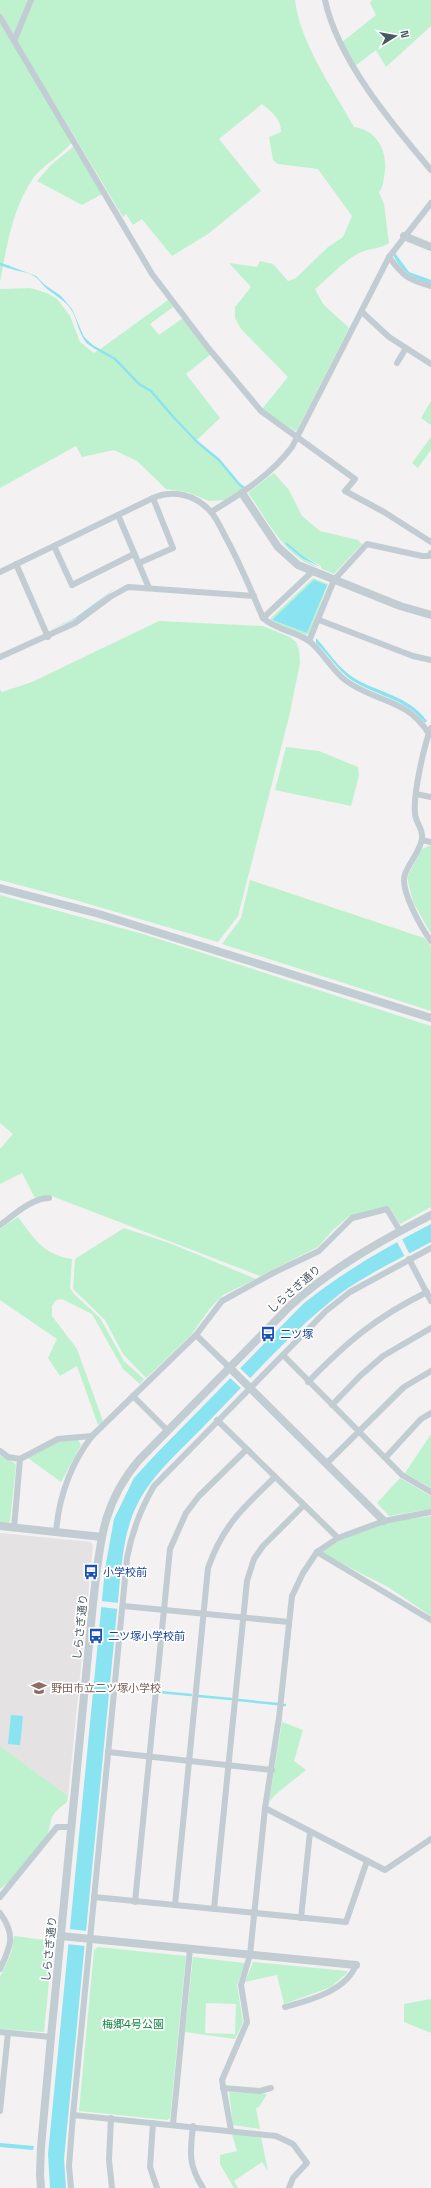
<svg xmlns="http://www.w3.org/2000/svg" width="431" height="2188" font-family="'Space Grotesk','Noto Sans JP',sans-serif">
<rect width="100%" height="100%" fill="#f3f1f1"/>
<path fill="#e4e2e3" d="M0 1533 91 1542 93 1546 68 1796 0 1746Z"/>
<g fill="#bef2ce" fill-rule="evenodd">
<path d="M0 0H28L14 34 0 13Z"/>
<path d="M34 0H295C300 43 333 89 354 127 379 130 389 155 384 177 383 182 383 188 379 192L384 204 389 243C380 249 369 248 359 253 343 261 329 278 315 289L323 304 349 328 297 430 295 431 262 409 288 377 241 329 235 318V307L251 287 229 263 257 267 260 261 273 264 288 281 296 278 328 247 343 237 352 216 318 169 278 164 273 160 269 137 281 132C281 118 271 112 262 104L219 139 261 191 208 234 172 256 142 219 133 225 126 214 123 217 17 41Z"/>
<path d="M372 0H431V26L386 67 376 50 355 66 341 43 376 15 370 3Z"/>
<path d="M0 22 72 141C67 152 43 165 34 177 12 208 7 246 0 282Z"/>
<path d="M73 147 104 193 82 205 37 181 51 165Z"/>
<path d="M30 288 47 293 57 299 70 316 80 342 94 353 98 350 115 360 138 384 152 393 175 421 195 442 221 462 239 485 244 488 225 500 209 501 187 492 166 489 137 461 114 450 82 457 76 446 0 488V289Z"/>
<path d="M168 300 173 307 150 324 159 335 183 318 211 354 186 374 220 418 196 441 175 419 152 391 139 383 118 361 99 350Z"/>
<path d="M431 401V425L421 418Z"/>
<path d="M431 437V450L418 468 412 463Z"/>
<path d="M274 473 289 490 302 516 320 531 358 540 362 544 334 574 322 569 320 565 303 556 286 542 285 544 303 559 319 568C285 558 268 521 249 494V492Z"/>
<path d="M313 578 328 584 309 634 306 635 271 622 270 619ZM326 585 307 633 271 620Z"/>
<path d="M159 621 263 626 290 637 296 642 299 650 300 663 289 717 238 916 218 942 75 900 0 880V689L2 692 32 682Z"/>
<path d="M286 747 319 751 358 767 359 776 351 806 275 790Z"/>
<path d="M431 845V932H430L413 902 407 877 422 849Z"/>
<path d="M250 880 424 938 431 946V1011L222 944 241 918Z"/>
<path d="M0 895 143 934 431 1026V1207L400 1224 389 1206 349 1216 333 1230 318 1247 260 1276 49 1195 35 1198 22 1173 0 1184V1149L13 1134 0 1123Z"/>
<path d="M18 1217C35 1240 43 1254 72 1259L70 1288 74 1294 100 1318 124 1361 144 1379 140 1384 123 1369 92 1314 62 1299 56 1300 52 1306V1316L77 1349 103 1421 98 1425 77 1366 60 1376 48 1358 57 1339 0 1300V1229Z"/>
<path d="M124 1228 172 1244 256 1279 223 1295 211 1307 191 1335 146 1378 123 1354 105 1320 73 1289 75 1259Z"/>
<path d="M431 1434V1488L405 1473Z"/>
<path d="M78 1440 81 1445 61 1482 28 1458 58 1442Z"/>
<path d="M0 1456 15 1463 16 1466 10 1521 8 1524 0 1523Z"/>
<path d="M400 1478 431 1496V1509L389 1516 377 1503Z"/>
<path d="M431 1516V1616L388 1587 321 1553C352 1529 393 1520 431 1516Z"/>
<path d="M282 1722 303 1730 294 1761 306 1770 276 1794 269 1802Z"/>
<path d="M0 1746 68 1796 67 1802C61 1807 53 1812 51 1820 50 1825 49 1831 47 1835 35 1854 18 1876 0 1889Z"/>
<path d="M14 1936 53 1941 44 2032 0 2029V1977L12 1951Z"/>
<path d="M98 1947 186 1956 170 2118 167 2120 79 2111 94 1950Z"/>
<path d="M193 1957 245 1963 237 1985 243 2022 235 2039 185 2032ZM206 2003 236 2004 235 2034 205 2033Z"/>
<path d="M253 1962 347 1971V1973L331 1987 284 2004 277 1975 245 1982Z"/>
<path d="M431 1999V2033L404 2022V2004Z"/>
<path d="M229 2092 267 2094 259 2107 256 2108 260 2129 233 2125Z"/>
<path d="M232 2134 261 2137 268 2171 262 2162 234 2181 238 2188H234L220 2164V2155L237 2151Z"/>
</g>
<g fill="#89e3f1">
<path d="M395 253 409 272 431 280V283C413 279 402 272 393 255Z"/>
<path d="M7 265 36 276 45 285 61 296 72 309 84 337 96 348C80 345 79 323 72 311 65 299 53 295 44 286 40 281 37 277 30 274 23 271 14 271 7 267Z"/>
<path d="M286 542 303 556 321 567 303 559 285 544Z"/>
<path d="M314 580 327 585 307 633 272 620Z"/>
<path d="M117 587 79 617 50 630 75 618Z"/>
<path d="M316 638C328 651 338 668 354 678 379 693 409 696 427 721L425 723C406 698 375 696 350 679 337 669 328 654 316 643Z"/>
<path d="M431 1224V1242C401 1258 369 1273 341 1293 292 1331 249 1380 206 1424 182 1449 153 1473 137 1505 124 1531 122 1561 119 1590L64 2159 66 2188H50L48 2154 52 2113 105 1569 114 1519 134 1478 156 1454 303 1304C343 1272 386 1247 431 1224Z"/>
<path d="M11 1715 23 1716 20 1745 8 1744Z"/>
<path d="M0 2143 34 2146 33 2150 0 2147Z"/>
</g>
<g fill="#f3f1f1">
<path d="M402 1239 410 1255 405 1257 397 1242Z"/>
<path d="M239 1367 252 1380 242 1389 229 1377Z"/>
<path d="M101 1601 119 1603 118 1609 101 1607Z"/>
<path d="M69 1929 87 1931 85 1946 67 1944Z"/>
</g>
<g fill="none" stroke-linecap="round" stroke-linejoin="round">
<g stroke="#89e3f1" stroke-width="2.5">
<path d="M0 264 9 267"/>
<path d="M94 347 115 359 139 384 151 391 175 419 196 441 219 460 239 484 244 488"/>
<path d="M119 1688 151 1691"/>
<path d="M159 1692 191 1695"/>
<path d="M198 1696 231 1699"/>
<path d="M238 1700 277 1704"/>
<path d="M284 1705H285"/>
</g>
<g stroke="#c1ccd3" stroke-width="6">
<path d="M325 0C338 60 392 124 431 170"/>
<path d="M0 17 152 274 209 349 261 411 355 479 345 491 384 512 431 542"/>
<path d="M14 41 31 0"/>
<path d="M389 257C403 276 408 280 431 286"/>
<path d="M362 312 389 337 431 364"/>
<path d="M397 363 406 348"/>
<path d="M211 512C242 493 270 476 292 447L389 257 431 203"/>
<path d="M118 515 149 588"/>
<path d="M54 546 72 585 134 554"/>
<path d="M139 563 173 548 153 498"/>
<path d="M16 564 48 637"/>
<path d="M0 572 153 498C174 489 196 495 211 512 217 519 221 528 225 536 240 563 251 590 263 618 276 630 295 631 309 641 323 652 331 669 345 680 375 703 406 697 429 734"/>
<path d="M263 618 312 572"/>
<path d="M319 620 413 656 431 660"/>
<path d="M309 641 334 580 365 546 367 544 422 556H429L431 553"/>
<path d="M0 657 75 623 110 597 128 587 254 596"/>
<path d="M431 728C424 745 413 795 415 813 415 822 423 828 422 838 421 850 409 863 405 874 399 889 422 929 431 941"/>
<path d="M416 794 431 797"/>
<path d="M422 840 431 842"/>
<path d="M0 1225C14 1215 32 1198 49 1198"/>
<path d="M409 1259 431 1301"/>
<path d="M196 1335 222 1301 273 1273 319 1251 352 1218 387 1209 400 1231"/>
<path d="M283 1355 402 1475 431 1492"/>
<path d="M308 1382C348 1341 375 1318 427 1292"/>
<path d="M133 1396 167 1430"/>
<path d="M332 1405 360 1376 383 1356 431 1328"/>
<path d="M217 1420 338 1538"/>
<path d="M0 1451 8 1457 20 1459 58 1439 92 1436"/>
<path d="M386 1457 421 1419 431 1413"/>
<path d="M327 1463 404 1387 431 1371"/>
<path d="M14 1528 20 1459"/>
<path d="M56 1532C59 1496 70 1465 92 1436L196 1335 229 1367"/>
<path d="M317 1552 431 1620"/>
<path d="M123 1606 289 1622"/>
<path d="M108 1752 272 1770"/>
<path d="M265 1808 385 1870 431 1839"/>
<path d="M0 1897 57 1827H71"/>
<path d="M94 1897 346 1922 367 1861"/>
<path d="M135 1902 170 1549 186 1513 199 1496 246 1450"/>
<path d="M175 1905 208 1568C223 1525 243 1508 275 1477"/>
<path d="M214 1909 247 1581 254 1559 263 1546 304 1505"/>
<path d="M0 1913C16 1935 11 1946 0 1969"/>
<path d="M301 1918 310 1832"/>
<path d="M285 2007C310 2000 346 1991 356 1965"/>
<path d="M0 2032 51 2037"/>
<path d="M223 2088 260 2091 271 2088"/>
<path d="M0 2111 8 2033"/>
<path d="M73 2115 276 2136 293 2144 307 2163 293 2178 289 2188"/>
<path d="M111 2118 109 2160 112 2188"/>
<path d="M153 2123 150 2167 157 2188"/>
<path d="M173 2124 190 1949"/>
<path d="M193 2126C190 2152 188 2165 203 2188"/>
<path d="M231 2130 222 2080 247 2022 241 1985 250 1955 265 1808 279 1718 292 1596 303 1573 317 1552 338 1538 384 1521 431 1512"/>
<path d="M71 2188 69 2166 73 2115 127 1558C132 1531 140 1510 154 1486L326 1311 350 1292 431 1248"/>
</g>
<g stroke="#c1ccd3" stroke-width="8">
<path d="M404 236 431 247"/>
<path d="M242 493 278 547 298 565 400 606 431 615"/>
<path d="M0 888 99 914 431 1018"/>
<path d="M229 1367 384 1521"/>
<path d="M0 1526 102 1537"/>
<path d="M61 1936 356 1965"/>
<path d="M41 2188 40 2174 41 2147 51 2037 93 1603C100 1547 100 1506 139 1460L290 1306C332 1268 380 1241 431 1215"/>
</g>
</g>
<defs>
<g id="bus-bare" transform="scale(1.2)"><path d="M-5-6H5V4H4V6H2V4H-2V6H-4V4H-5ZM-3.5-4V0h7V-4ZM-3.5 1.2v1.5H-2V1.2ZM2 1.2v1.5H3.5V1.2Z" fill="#1a4fb4" stroke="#fff" stroke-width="2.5" paint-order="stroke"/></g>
<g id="school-bare" transform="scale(1.2)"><path d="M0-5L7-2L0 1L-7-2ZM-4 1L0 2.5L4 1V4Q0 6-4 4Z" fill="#8d6e63" stroke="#fff" stroke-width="2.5" paint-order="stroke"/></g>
</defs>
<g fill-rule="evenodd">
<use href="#bus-bare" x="268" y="1334"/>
<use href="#bus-bare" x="91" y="1572"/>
<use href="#bus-bare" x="96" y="1636"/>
<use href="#school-bare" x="39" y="1688"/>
</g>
<g text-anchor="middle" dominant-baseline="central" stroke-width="3.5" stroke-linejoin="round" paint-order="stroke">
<g font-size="11" fill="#47565f" stroke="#fff">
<text transform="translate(294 1289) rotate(-41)">しらさぎ通り</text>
<text transform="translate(80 1627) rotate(-84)">しらさぎ通り</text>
<text transform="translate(49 1949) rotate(-84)">しらさぎ通り</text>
</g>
<g font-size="11" fill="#164399" stroke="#fff" text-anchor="start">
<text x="280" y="1334">二ツ塚</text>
<text x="103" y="1572">小学校前</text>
<text x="108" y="1636">二ツ塚小学校前</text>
</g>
<g font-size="11" fill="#785e54" stroke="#fff" text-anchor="start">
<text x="51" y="1688">野田市立二ツ塚小学校</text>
</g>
<g font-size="11" fill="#128644" stroke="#fff">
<text x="133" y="2024">梅郷4号公園</text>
</g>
</g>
<g transform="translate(395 36) rotate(79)" stroke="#ffffff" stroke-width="3" paint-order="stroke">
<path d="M0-3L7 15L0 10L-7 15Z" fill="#47565f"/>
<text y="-6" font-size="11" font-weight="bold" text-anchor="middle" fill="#47565f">N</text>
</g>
</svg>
